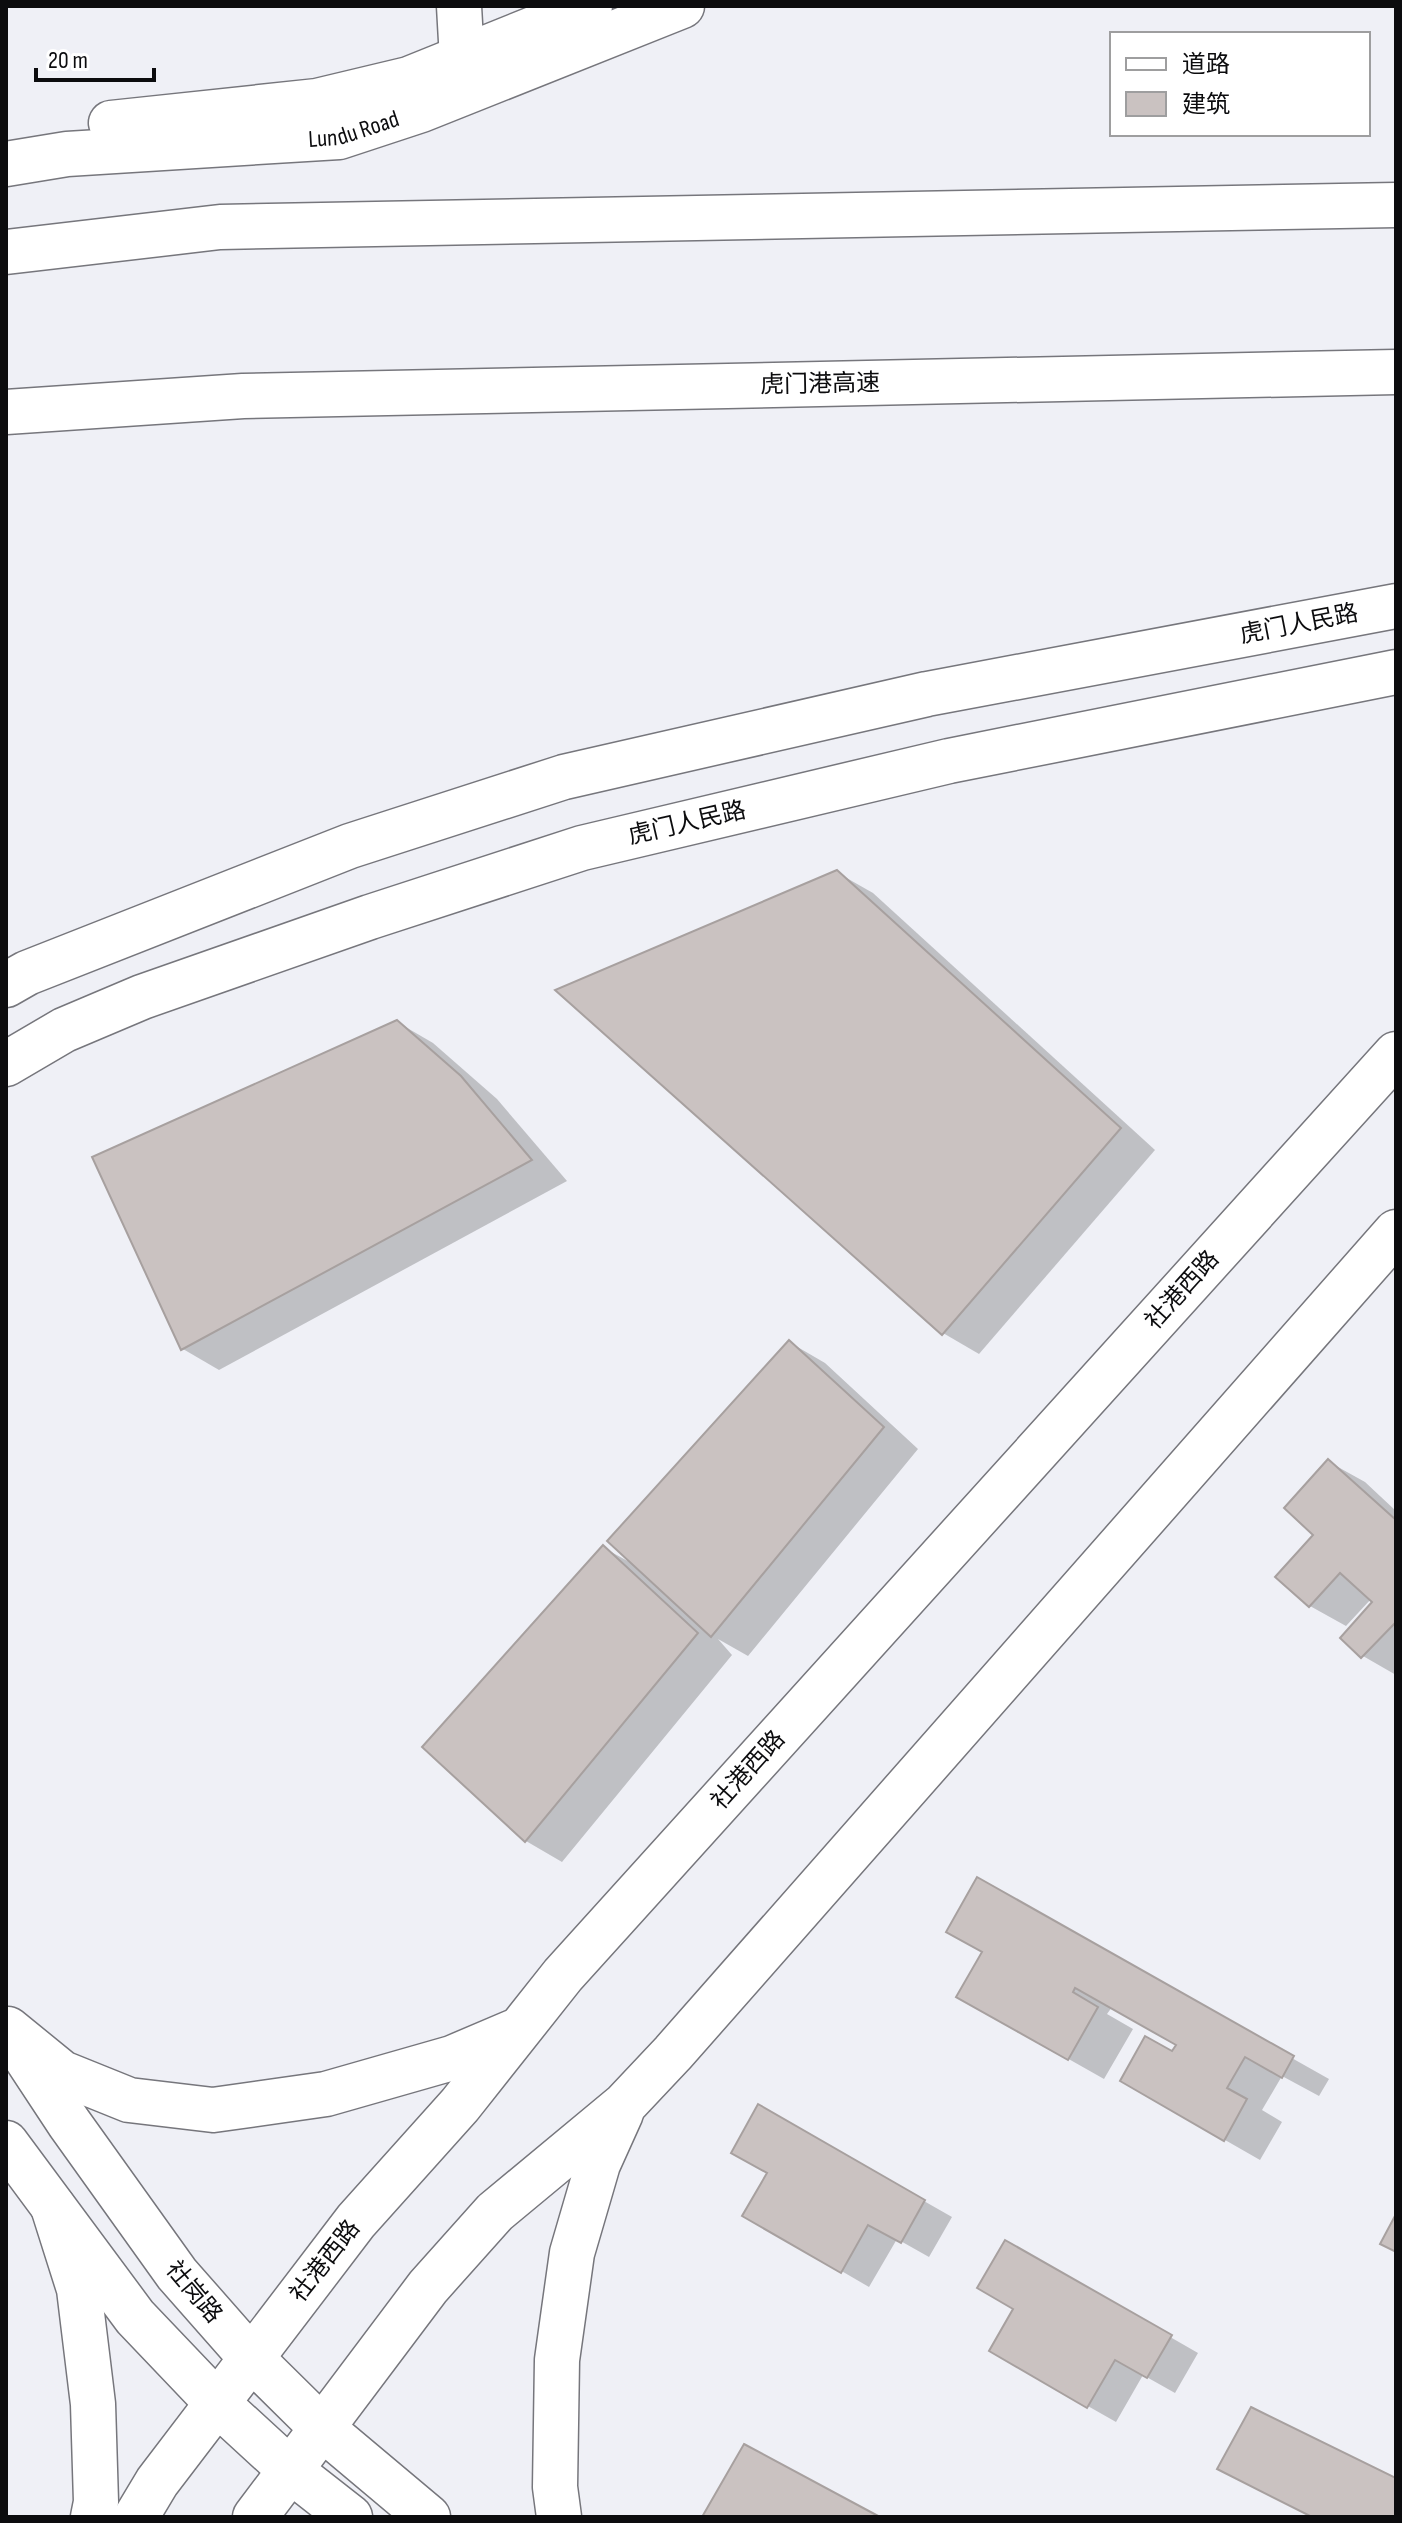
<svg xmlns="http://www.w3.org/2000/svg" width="1402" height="2523" font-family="'Sofia Sans Condensed','Noto Sans SC',sans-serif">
<rect width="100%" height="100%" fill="#eff0f6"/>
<g fill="#0003">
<path d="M836 872 873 893 1155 1150 979 1354 943 1333Z"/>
<path d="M397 1022 433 1043 497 1099 567 1181 219 1370 183 1349Z"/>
<path d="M789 1342 825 1363 918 1449 748 1656 718 1639 732 1655 562 1862 526 1841 424 1747 604 1548 633 1564Z"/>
<path d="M1329 1462 1365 1482 1396 1511V1675L1363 1656 1375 1602 1371 1599 1346 1626 1310 1606 1316 1535Z"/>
<path d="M977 1880 1329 2079 1319 2096 1282 2076 1262 2110 1282 2122 1260 2160 1122 2081 1173 2054 1179 2044 1112 2007 1107 2014 1133 2029 1104 2079 959 1997 984 1952Z"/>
<path d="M759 2107 952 2217 929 2257 897 2239 869 2287 745 2215 769 2173Z"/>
<path d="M1005 2242 1198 2353 1175 2393 1143 2375 1116 2422 991 2351 1016 2308Z"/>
</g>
<g fill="#cac2c1" stroke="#a7a09f" stroke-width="2">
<path d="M837 870 1121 1128 942 1335 555 990Z"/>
<path d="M397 1020 461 1076 532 1160 181 1350 92 1157Z"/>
<path d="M789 1340 884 1427 711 1637 607 1541Z"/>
<path d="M1328 1459 1396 1520V1622L1361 1658 1340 1638 1372 1602 1340 1573 1309 1607 1275 1577 1313 1535 1284 1508Z"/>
<path d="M603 1545 698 1633 525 1842 422 1747Z"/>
<path d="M977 1877 1294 2056 1282 2078 1245 2057 1227 2088 1247 2099 1224 2141 1120 2081 1145 2036 1172 2051 1176 2045 1075 1988 1073 1992 1098 2007 1068 2060 956 1997 982 1952 946 1932Z"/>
<path d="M758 2104 925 2200 901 2243 868 2225 841 2273 742 2216 767 2173 731 2153Z"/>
<path d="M1396 2214V2252L1380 2244Z"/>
<path d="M1005 2240 1172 2335 1147 2378 1115 2360 1087 2408 989 2351 1013 2309 977 2288Z"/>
<path d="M1251 2407 1396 2478V2517H1312L1217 2469Z"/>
<path d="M744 2444 880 2517H702Z"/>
</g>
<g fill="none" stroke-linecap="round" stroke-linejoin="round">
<g stroke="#76767c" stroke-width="47">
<g id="minor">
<path d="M459 6 462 59"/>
<path d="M13 2038 69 2123 177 2274 251 2358 322 2428 428 2517"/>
<path d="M6 2143 135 2317 217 2403 290 2470 350 2517"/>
</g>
</g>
<g stroke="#76767c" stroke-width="47">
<g id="tertiary">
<path d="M8 2029 62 2073 129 2100 213 2110 326 2094 452 2058 513 2032"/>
<path d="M53 2207 79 2289 93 2404 96 2502 93 2517"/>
<path d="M136 2517 157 2482 356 2221 460 2105 563 1975 1396 1054"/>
<path d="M255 2517 428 2287 495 2212 624 2105 673 2053 1396 1232"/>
<path d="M559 2517 555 2487 557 2360 572 2253 598 2164 621 2113"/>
</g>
</g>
<g stroke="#76767c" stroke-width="47">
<g id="secondary">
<path d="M6 985 27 973 350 846 564 777 927 694 1396 606"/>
<path d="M6 1064 64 1030 142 997 370 917 582 848 949 761 1396 672"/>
</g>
</g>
<g stroke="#76767c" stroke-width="47">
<g id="primary">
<path d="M111 123 317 101 409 79 590 6"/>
<path id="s1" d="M6 164 67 154 339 137 421 110 682 6"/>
</g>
</g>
<g stroke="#76767c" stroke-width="47">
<g id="motorway">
<path d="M6 252 220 227 1396 205"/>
<path d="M6 412 243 396 1396 372"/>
</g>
</g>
<use href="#minor" stroke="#fff" stroke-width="44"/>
<use href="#tertiary" stroke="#fff" stroke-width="44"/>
<use href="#secondary" stroke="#fff" stroke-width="44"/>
<use href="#primary" stroke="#fff" stroke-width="44"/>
<use href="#motorway" stroke="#fff" stroke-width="44"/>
</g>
<g text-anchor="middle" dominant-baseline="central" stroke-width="8" stroke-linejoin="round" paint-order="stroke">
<g font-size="24" fill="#0c0c0e" stroke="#fff">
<text stroke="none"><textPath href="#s1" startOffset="350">Lundu Road</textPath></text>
<text transform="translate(820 384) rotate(-1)">虎门港高速</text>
<text transform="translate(1299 624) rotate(-11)">虎门人民路</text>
<text transform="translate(687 823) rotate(-13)">虎门人民路</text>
<text transform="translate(1182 1290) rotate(-48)">社港西路</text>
<text transform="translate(748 1770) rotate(-48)">社港西路</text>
<text transform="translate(325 2261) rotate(-52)">社港西路</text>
<text transform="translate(194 2292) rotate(50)">社岗路</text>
</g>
</g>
<rect width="1402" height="2523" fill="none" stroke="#0c0c0e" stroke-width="16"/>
<rect x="1110" y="32" width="260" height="104" fill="#ffffff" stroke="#9e9e9f" stroke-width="2"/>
<rect x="1126" y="58" width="40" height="12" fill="#ffffff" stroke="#9e9e9f" stroke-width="2"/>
<text x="1182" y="72" font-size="24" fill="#0c0c0e">道路</text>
<rect x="1126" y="92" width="40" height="24" fill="#cac2c1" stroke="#9e9e9f" stroke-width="2"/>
<text x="1182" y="112" font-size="24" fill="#0c0c0e">建筑</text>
<path d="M36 68v12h118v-12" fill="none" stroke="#0c0c0e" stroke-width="4"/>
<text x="48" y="68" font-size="24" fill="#0c0c0e" stroke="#ffffff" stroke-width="6" paint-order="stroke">20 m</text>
</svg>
